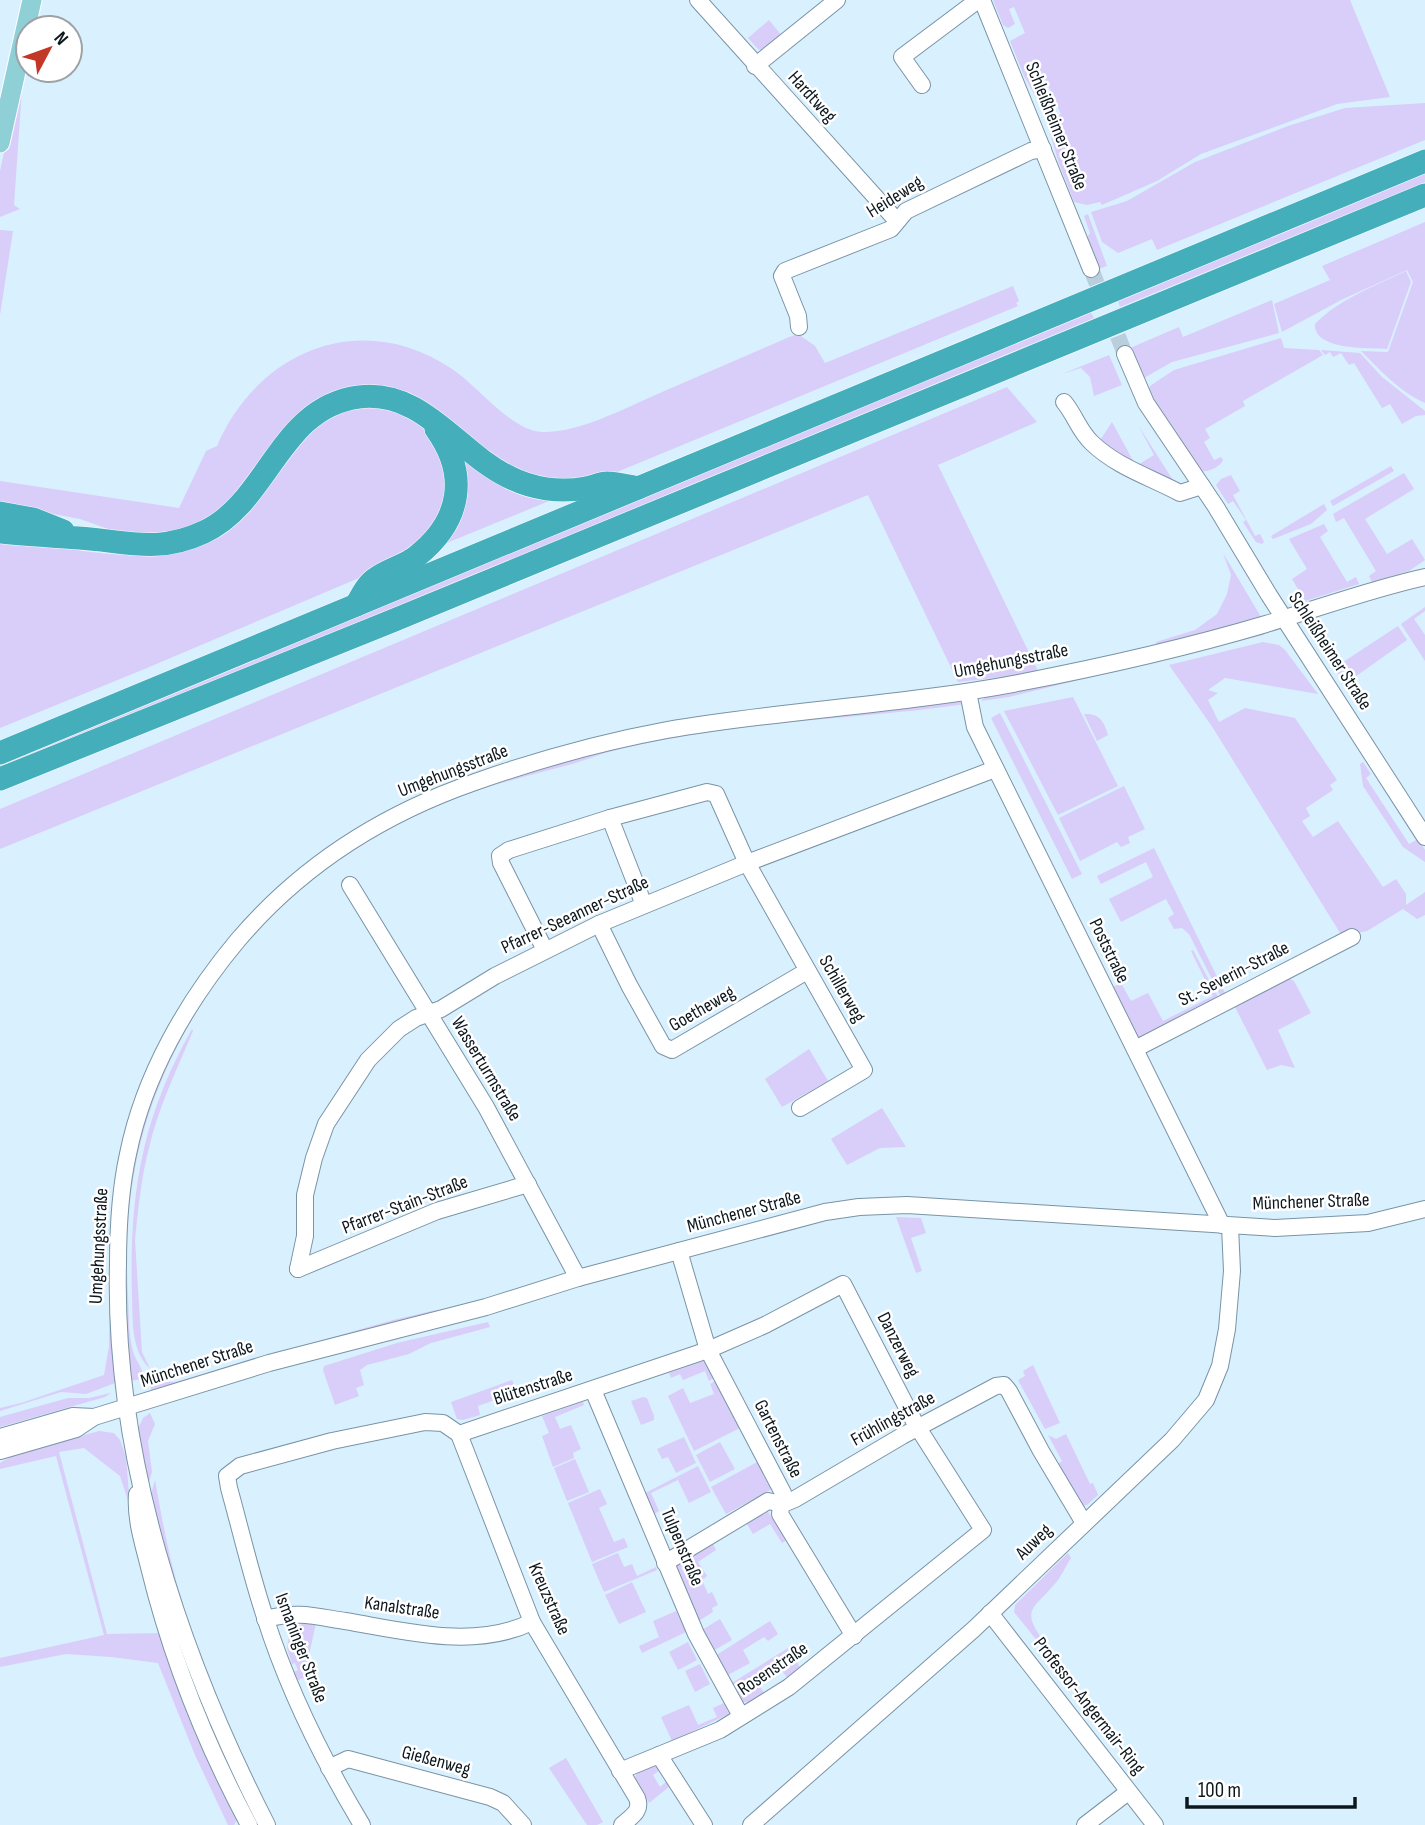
<svg xmlns="http://www.w3.org/2000/svg" width="1425" height="1825" font-family="'Sofia Sans Condensed',sans-serif">
<rect width="100%" height="100%" fill="#d9f0ff"/>
<g fill="#d9cdf9">
<path d="M993 0H1350L1390 97 1337 104 1201 154 1157 181 1102 205 1100 202 1087 205 1074 202 1058 161 1047 122 1061 114 1044 76 1038 78 1048 103 1041 106 1024 76 1010 41 1025 33 1014 7 1009 9 1015 24 1008 28 1003 25Z"/>
<path d="M769 20 782 36 764 51 758 49 748 38Z"/>
<path d="M24 60 14 205 20 209 0 217V171Z"/>
<path d="M1425 103V140L1157 250 1152 239 1118 253 1102 242 1091 212 1127 201 1195 162 1288 126 1345 108Z"/>
<path d="M1425 174V182L1120 307 1118 301Z"/>
<path d="M1088 214 1107 266 1096 270 1086 239 1090 233 1084 216Z"/>
<path d="M1425 222V403C1400 392 1380 370 1361 351L1388 352 1413 282 1407 270 1341 300 1282 332 1274 304 1330 280 1322 266Z"/>
<path d="M0 230 13 231 0 315Z"/>
<path d="M1406 271 1411 282 1387 349C1368 348 1313 350 1315 324 1339 299 1375 286 1406 271Z"/>
<path d="M1013 286 1019 301 1016 303 1018 306 605 477 535 481 463 439 352 391 236 497 205 521 162 536 114 531 80 519 0 504V481L179 508 206 451 217 446C258 350 362 308 452 369 478 386 511 431 542 432 578 433 621 410 653 396 698 376 744 357 789 337L798 334 815 346 825 363Z"/>
<path d="M1272 300 1279 333 1172 362 1144 378 1130 348 1179 327 1183 337Z"/>
<path d="M1091 312 1094 318 0 771V762Z"/>
<path d="M1281 338 1284 348 1319 350 1323 355 1243 401 1245 406 1205 429 1210 438 1204 442 1214 460 1221 457 1223 460C1220 467 1209 472 1202 471L1158 412 1148 390 1150 386 1174 370Z"/>
<path d="M1321 350 1360 353 1382 377 1425 411V415L1416 416 1402 424 1390 404 1382 408 1354 363 1349 365 1341 353 1333 357 1330 352 1325 355Z"/>
<path d="M1109 355 1122 385 1094 396 1090 377 1081 368 1062 374Z"/>
<path d="M1007 387 1037 422 938 465 1039 673 958 682 868 495 0 849V809Z"/>
<path d="M358 405 387 408 421 423 448 465 446 516 399 561 147 668 0 728V537C57 546 116 561 174 553L314 424Z"/>
<path d="M1112 422 1136 466 1154 455 1138 425 1178 488 1158 479 1156 475 1148 471 1144 472 1121 462 1120 458 1105 449H1102L1097 445Z"/>
<path d="M453 445 554 499 442 545Z"/>
<path d="M1391 466 1394 471 1333 506 1330 501Z"/>
<path d="M1404 473 1414 489 1365 519 1387 554 1412 539 1425 560 1409 571 1372 582 1369 576 1376 571 1344 518 1336 522 1333 514Z"/>
<path d="M1231 475 1240 491 1233 495 1255 536 1260 534 1264 542 1262 544 1256 542 1243 522 1246 520 1233 501 1228 504 1216 485 1221 479Z"/>
<path d="M1324 504 1327 510 1311 524 1273 539 1271 536Z"/>
<path d="M1324 524 1328 531 1320 537 1347 582 1356 577 1359 584 1305 601 1292 579 1307 569 1289 539Z"/>
<path d="M1223 553 1261 617 1158 648 1156 642 1195 630 1217 614 1227 594 1231 575Z"/>
<path d="M1425 607V611L1414 619 1425 635V661L1401 624Z"/>
<path d="M1398 626 1407 640 1352 679 1365 697 1363 699C1354 687 1343 681 1334 668Z"/>
<path d="M1263 629 1264 635 1009 697 981 701 986 697 1061 682Z"/>
<path d="M1263 642 1279 645 1285 650 1318 694 1225 678 1208 690 1218 693 1208 700 1219 722 1245 708 1295 718 1337 780 1330 785 1333 790 1306 808 1310 816 1302 821 1313 837 1338 821 1383 887 1396 879 1406 894V905L1425 892V915L1417 919 1403 909 1367 931 1342 936 1213 728 1169 665Z"/>
<path d="M1073 697 1118 786 1058 815 1004 711Z"/>
<path d="M957 701 965 704C883 716 799 719 717 731 683 736 647 742 613 751 599 754 586 760 572 764 532 775 491 784 452 800 314 854 210 955 156 1094 131 1159 124 1226 128 1295 129 1314 128 1334 133 1351 135 1359 141 1366 143 1374L140 1379 131 1381 122 1293 131 1160 160 1072 195 1006 242 941 305 879 400 818 527 770 682 732Z"/>
<path d="M1000 713 1082 874 1072 879 991 718Z"/>
<path d="M1084 714C1100 713 1104 722 1108 735L1097 741Z"/>
<path d="M1363 762 1371 774 1366 778 1409 844 1418 839 1425 850V862L1403 847 1363 786 1360 764Z"/>
<path d="M1124 786 1145 829 1128 837 1130 843 1121 847 1117 842 1080 861 1059 818Z"/>
<path d="M1154 848 1226 995 1221 997 1189 934 1182 928 1174 929 1168 918 1174 914 1166 899 1121 922 1109 899 1153 877 1146 862 1101 884 1097 876Z"/>
<path d="M1193 950 1219 999 1144 1038H1138L1113 987 1121 983 1131 1001 1148 993 1163 1021 1213 996 1191 951Z"/>
<path d="M1287 977 1294 981 1311 1013 1278 1030 1295 1068 1281 1065 1267 1070 1234 1005Z"/>
<path d="M192 1029 193 1031C177 1069 158 1108 149 1148 141 1178 138 1210 135 1240L142 1352 150 1369C131 1350 133 1323 132 1298 129 1196 141 1119 192 1029Z"/>
<path d="M809 1049 828 1081 782 1107 765 1079Z"/>
<path d="M882 1108 906 1147 880 1148 847 1165 831 1139Z"/>
<path d="M896 1217 921 1218 926 1233 911 1238 922 1271 916 1273Z"/>
<path d="M110 1246 115 1383 86 1394 61 1392 0 1411V1408L21 1403 104 1375 109 1346Z"/>
<path d="M436 1310 439 1312 151 1390 150 1381 175 1382 393 1320Z"/>
<path d="M488 1322 490 1327 431 1343 409 1354 367 1365 360 1370 364 1385 356 1388 359 1396 335 1405 323 1370 324 1366 397 1343Z"/>
<path d="M704 1361 714 1378 709 1381 705 1371 683 1380 680 1374 671 1378 669 1373Z"/>
<path d="M1033 1365 1060 1423 1045 1429 1018 1380 1025 1376 1023 1371Z"/>
<path d="M512 1380 517 1392 478 1406 480 1415 463 1420 457 1419 451 1402Z"/>
<path d="M715 1381 740 1428 694 1451 668 1396 683 1388 690 1403 714 1394 710 1384Z"/>
<path d="M111 1393 105 1397 0 1427V1417L68 1398H89Z"/>
<path d="M643 1397 647 1398 654 1416V1420L641 1425 631 1401Z"/>
<path d="M583 1402 584 1405 555 1417 560 1429 571 1425 581 1449 573 1453 574 1458 553 1467 542 1436 549 1433 542 1416Z"/>
<path d="M150 1413 155 1424 148 1441 152 1472 146 1491 137 1431 143 1418Z"/>
<path d="M99 1431 114 1433 120 1440 126 1457 130 1507 120 1476 84 1448 59 1452 107 1634 162 1633 239 1815 234 1825H228L195 1755 158 1663 111 1657 66 1654 0 1667V1658L104 1635 56 1456 0 1469V1463L16 1454Z"/>
<path d="M1066 1434 1090 1484 1093 1483 1098 1495 1087 1505 1082 1506 1055 1466 1062 1461 1048 1435 1056 1439Z"/>
<path d="M684 1437 696 1463 676 1473 668 1457 662 1459 657 1449Z"/>
<path d="M720 1442 735 1469 710 1482 696 1455Z"/>
<path d="M575 1459 589 1492 567 1501 554 1468Z"/>
<path d="M759 1461 774 1488 726 1514 711 1487Z"/>
<path d="M698 1466 711 1492 689 1503 678 1480 651 1493 659 1511 654 1514 645 1493Z"/>
<path d="M155 1480C162 1521 170 1562 182 1601 205 1679 239 1752 275 1825H270L222 1727 149 1501Z"/>
<path d="M600 1489 607 1504 599 1508 614 1542 624 1538 628 1547 592 1562 568 1503Z"/>
<path d="M767 1510 787 1540 782 1543 770 1524 753 1534 745 1521Z"/>
<path d="M712 1542 716 1550 698 1562 707 1576 702 1580 708 1594 712 1592 718 1605 712 1608 713 1612 697 1622 674 1571 676 1565Z"/>
<path d="M618 1553 624 1567 632 1564 637 1576 656 1567 657 1570 604 1592 592 1564Z"/>
<path d="M1068 1553 1071 1558C1065 1567 1061 1578 1053 1586 1033 1609 1021 1610 1043 1640L1039 1643 1014 1612 1015 1605Z"/>
<path d="M632 1582 646 1612 619 1624 605 1595Z"/>
<path d="M676 1611 686 1632 642 1653 639 1646 659 1637 653 1621Z"/>
<path d="M720 1619 732 1640 713 1651 702 1630Z"/>
<path d="M770 1621 778 1634 768 1641 764 1637 743 1650 750 1663 726 1676 715 1656Z"/>
<path d="M304 1623H316L304 1678 298 1680 294 1672 298 1670 295 1663 292 1664 287 1648 290 1631Z"/>
<path d="M688 1642 697 1660 678 1670 669 1652Z"/>
<path d="M788 1648 801 1669 788 1679 776 1662 754 1676 764 1693 749 1702H742L732 1683Z"/>
<path d="M700 1664 710 1684 695 1692 685 1671Z"/>
<path d="M724 1703 729 1714 672 1741 661 1717 689 1705 698 1725 717 1717 713 1708Z"/>
<path d="M566 1758 603 1822 597 1825H587L549 1768Z"/>
<path d="M654 1762 660 1770 653 1775 660 1787 666 1782 670 1786 649 1803 635 1778 637 1772Z"/>
</g>
<g fill="none" stroke-linecap="round" stroke-linejoin="round">
<path stroke="#bacfdd" stroke-width="16" stroke-dasharray="16 8" stroke-linecap="butt" d="M1091 269 1125 354"/>
<g stroke="#7994a5" stroke-width="18">
<g id="minor">
<path d="M698 0 897 221"/>
<path d="M982 0 1091 269"/>
<path d="M755 66 837 0"/>
<path d="M922 85 902 57 978 0"/>
<path d="M799 327 798 316 782 276 785 271 891 229 906 211 1031 151 1043 149"/>
<path d="M1125 354 1146 403 1216 507 1269 595 1425 837"/>
<path d="M1064 402C1075 415 1079 431 1092 443 1117 467 1150 477 1180 493L1202 486"/>
<path d="M968 692 975 727 1222 1225"/>
<path d="M610 818 644 905"/>
<path d="M350 885 486 1107 578 1278"/>
<path d="M599 924 629 985 663 1046 672 1050 807 971"/>
<path d="M545 950 501 863 500 856 509 850 610 818 707 792 716 794 747 863 864 1070 800 1108"/>
<path d="M1135 1049 1352 937"/>
<path d="M679 1251 708 1350 783 1493 780 1514 854 1636"/>
<path d="M298 1269 305 1236V1195L314 1158 326 1124 368 1060 399 1029 416 1018 441 1009 495 976 599 924 747 863 995 769"/>
<path d="M298 1269 437 1211 528 1184"/>
<path d="M593 1390 696 1634 741 1716"/>
<path d="M459 1434 532 1622 637 1798C642 1811 632 1816 622 1825"/>
<path d="M0 1437 73 1416 94 1417"/>
<path d="M0 1451 76 1429 94 1417 269 1363 486 1307 578 1278 825 1212 859 1207 907 1205 1275 1228 1368 1223 1425 1209"/>
<path d="M137 1494C135 1519 143 1543 149 1567 171 1657 205 1743 249 1825"/>
<path d="M665 1563 768 1501 783 1504 795 1499 902 1436 996 1386 1004 1385 1009 1391 1041 1451 1084 1523"/>
<path d="M990 1613 1155 1825"/>
<path d="M265 1619C298 1611 313 1616 345 1621 406 1631 474 1650 532 1622"/>
<path d="M659 1755 704 1825"/>
<path d="M329 1768 348 1759 490 1797 503 1803 523 1825"/>
<path d="M267 1825C180 1655 113 1457 118 1264 118 1227 120 1190 128 1154 144 1075 187 1001 238 940 301 866 383 814 475 782 537 760 602 742 667 730 783 710 902 705 1018 683 1101 667 1185 648 1266 624 1319 608 1371 589 1425 577"/>
<path d="M362 1825C323 1760 288 1690 265 1617 251 1575 241 1531 229 1488L227 1476 240 1466 332 1441 425 1422 443 1423 459 1434 708 1350 765 1325 843 1284 915 1423 983 1530 789 1687 720 1730 620 1771"/>
<path d="M751 1825 974 1629 1172 1440 1206 1400 1220 1366 1227 1329 1232 1271 1230 1226"/>
<path d="M1085 1825 1128 1792"/>
</g>
</g>
<g stroke="#fff" stroke-width="21">
<path id="major" d="M0 143 32 0"/>
</g>
<g stroke="#fff" stroke-width="24">
<g id="highway">
<path d="M0 513 33 519 63 531"/>
<path d="M0 532C26 535 53 536 79 538 126 541 157 554 204 532 269 502 279 407 359 397 423 389 458 453 509 477 532 489 560 493 586 488 593 487 600 483 607 483 617 483 628 486 638 488"/>
<path d="M356 605C361 597 367 584 375 579 388 569 405 566 417 556 461 521 469 475 436 429"/>
<path d="M0 753 1425 161"/>
<path d="M0 779 392 621 1425 195"/>
</g>
</g>
<use href="#minor" stroke="#fff" stroke-width="16"/>
<use href="#major" stroke="#8fcfd6" stroke-width="19"/>
<use href="#highway" stroke="#44afbb" stroke-width="23"/>
</g>
<g text-anchor="middle" dominant-baseline="central" stroke-width="5" stroke-linejoin="round" paint-order="stroke">
<g font-size="19" fill="#0c171d" stroke="#fff">
<text transform="translate(812 97) rotate(48)">Hardtweg</text>
<text transform="translate(1056 126) rotate(68)">Schleißheimer Straße</text>
<text transform="translate(895 197) rotate(-32)">Heideweg</text>
<text transform="translate(1330 651) rotate(57)">Schleißheimer Straße</text>
<text transform="translate(1011 661) rotate(-11)">Umgehungsstraße</text>
<text transform="translate(453 771) rotate(-21)">Umgehungsstraße</text>
<text transform="translate(575 915) rotate(-25)">Pfarrer-Seeanner-Straße</text>
<text transform="translate(1109 951) rotate(64)">Poststraße</text>
<text transform="translate(1234 974) rotate(-27)">St.-Severin-Straße</text>
<text transform="translate(842 989) rotate(60)">Schillerweg</text>
<text transform="translate(702 1009) rotate(-30)">Goetheweg</text>
<text transform="translate(486 1069) rotate(59)">Wasserturmstraße</text>
<text transform="translate(1311 1202) rotate(-2)">Münchener Straße</text>
<text transform="translate(405 1205) rotate(-21)">Pfarrer-Stain-Straße</text>
<text transform="translate(744 1212) rotate(-15)">Münchener Straße</text>
<text transform="translate(99 1246) rotate(-87)">Umgehungsstraße</text>
<text transform="translate(898 1345) rotate(63)">Danzerweg</text>
<text transform="translate(197 1364) rotate(-18)">Münchener Straße</text>
<text transform="translate(533 1387) rotate(-18)">Blütenstraße</text>
<text transform="translate(893 1419) rotate(-29)">Frühlingstraße</text>
<text transform="translate(778 1439) rotate(63)">Gartenstraße</text>
<text transform="translate(1034 1542) rotate(-44)">Auweg</text>
<text transform="translate(682 1547) rotate(67)">Tulpenstraße</text>
<text transform="translate(549 1599) rotate(66)">Kreuzstraße</text>
<text transform="translate(402 1608) rotate(8)">Kanalstraße</text>
<text transform="translate(301 1648) rotate(69)">Ismaninger Straße</text>
<text transform="translate(773 1669) rotate(-34)">Rosenstraße</text>
<text transform="translate(1089 1706) rotate(52)">Professor-Angermair-Ring</text>
<text transform="translate(436 1761) rotate(15)">Gießenweg</text>
</g>
</g>
<g transform="translate(49 49) rotate(49)"><circle r="33" fill="#ffffff" stroke="#9ea2a5" stroke-width="2"/>
<path d="M0-5L12 26L0 18L-12 26Z" fill="#c33726"/>
<text y="-10" font-size="19" font-weight="bold" text-anchor="middle" fill="#0c171d">N</text>
</g>
<path d="M1187 1797v10h168v-10" fill="none" stroke="#0c171d" stroke-width="3.5"/>
<text x="1198" y="1797" font-size="21" fill="#0c171d" stroke="#ffffff" stroke-width="5" paint-order="stroke">100 m</text>
</svg>
